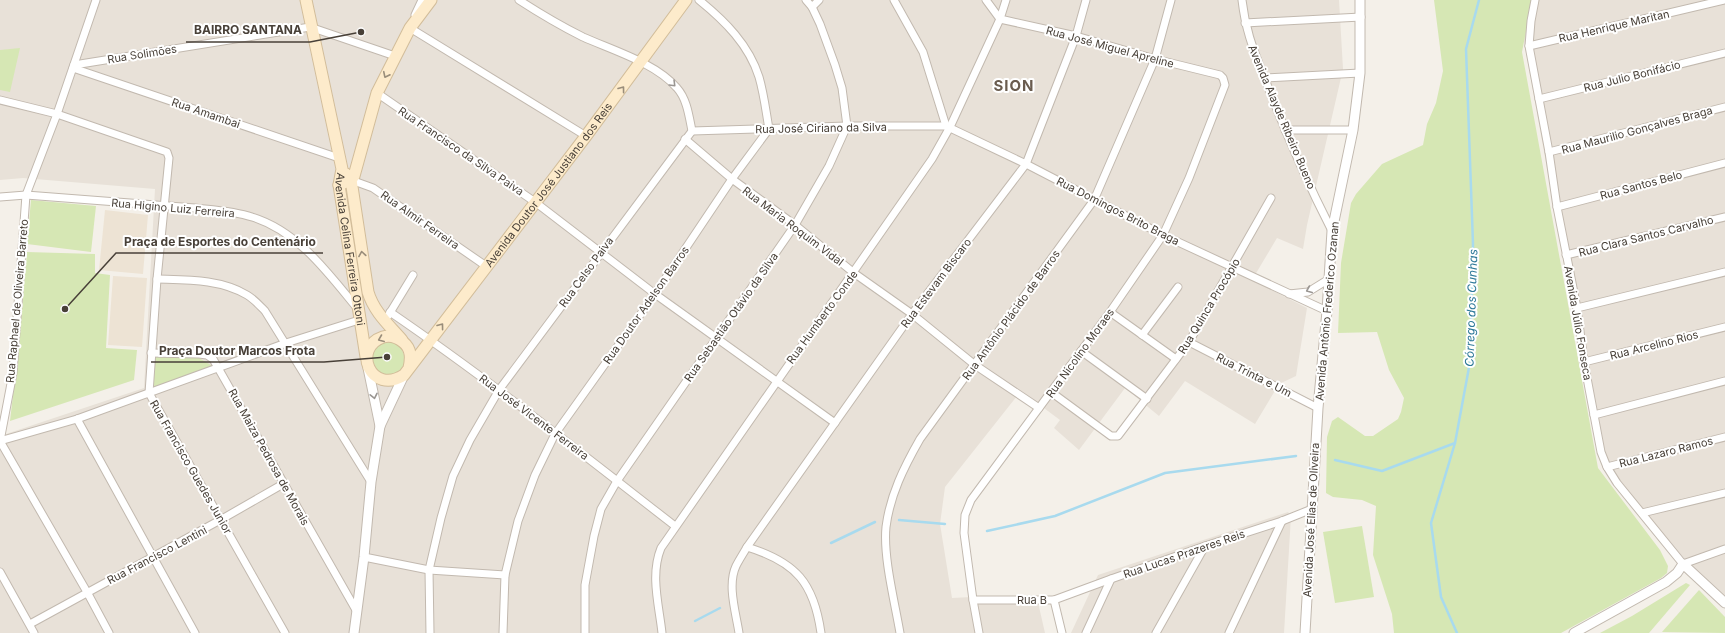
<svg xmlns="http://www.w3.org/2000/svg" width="1725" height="633" font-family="Inter,sans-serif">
<rect width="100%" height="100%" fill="#f4f0e9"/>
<g fill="#e8e1d8">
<path d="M0 0H1339L1343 69 1307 225 1303 249 1277 238 1252 280 1307 308 1296 376 1279 384 1255 424 1185 381 1159 416 1125 388 1079 450 1054 428 1060 420 1021 391 945 487 940 524 952 598 972 597 1037 598 1045 633H0V436L144 388 155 189 23 178 0 180Z"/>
<path d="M1527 0H1725V602L1642 513 1598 449 1521 25Z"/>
<path d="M1288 512 1291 516 1284 633H1071L1098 575Z"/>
</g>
<g fill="#ede3d4">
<path d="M105 210 148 215 143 274 99 270Z"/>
<path d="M113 276 147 278 142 347 108 345Z"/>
</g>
<g fill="#d6e7b4">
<path d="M1434 0H1532L1522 52 1598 468 1660 550 1668 566 1667 573 1661 578 1561 633H1394L1392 614 1373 555 1376 506 1362 500 1333 497 1326 493 1327 437 1332 421 1338 417 1365 436H1373L1398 419 1401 412 1404 398 1389 370 1377 332 1338 333 1341 263 1351 203 1356 194 1382 164 1423 145 1427 124 1436 103 1443 71Z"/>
<path d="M20 48 10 92 0 90V50Z"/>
<path d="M31 200 96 206 91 252 27 244Z"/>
<path d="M27 252 95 254V273L110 275 106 348 137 350 134 380 10 421 19 343Z"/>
<path d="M392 341 400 345 406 360 401 370 388 377 372 368V348L377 343Z"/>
<path d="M155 355 199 358 216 368 152 390Z"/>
<path d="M1362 526 1374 597 1335 603 1323 532Z"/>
<path d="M1686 583 1690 585 1649 633H1600L1632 616Z"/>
<path d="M1699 590 1725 617V633L1662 632Z"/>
</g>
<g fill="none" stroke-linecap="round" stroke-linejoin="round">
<g stroke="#a8daee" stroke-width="2.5">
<path d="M1335 460 1382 471 1455 443"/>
<path d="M899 520 945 524"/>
<path d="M987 531 1055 516 1165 473 1296 456"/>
<path d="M831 543 875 522"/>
<path d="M695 621 720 608"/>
<path d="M1457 633 1441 597 1431 523 1455 443 1470 362 1473 244 1466 49 1479 0"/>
</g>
<g stroke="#c2b9af" stroke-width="9">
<g id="minor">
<path d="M96 0 57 114 26 195 13 373 0 441 87 592 109 633"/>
<path d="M894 0 923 52 946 126"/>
<path d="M1242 0C1246 35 1256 55 1268 87 1287 136 1308 184 1332 231"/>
<path d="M1535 0 1531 21 1529 46 1549 152 1557 207 1577 308 1584 362 1601 452 1607 467 1617 483 1683 564 1725 549"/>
<path d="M812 7 819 0"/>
<path d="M415 15 422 0"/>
<path d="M1245 23 1361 17"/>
<path d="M412 25 410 28 586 136"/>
<path d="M1529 46 1724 0"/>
<path d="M74 65 310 27 395 56"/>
<path d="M73 68 339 158"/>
<path d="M1265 78 1360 73"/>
<path d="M377 93 535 202 655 294 835 423"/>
<path d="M1539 99 1725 53"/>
<path d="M0 100 57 114 167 152 169 158 157 279 149 393 285 633"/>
<path d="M1285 130H1353"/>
<path d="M692 131 847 126H946L1026 164 1163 235 1327 311"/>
<path d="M685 139 732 179 795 225 854 273 912 314 975 365 1039 408"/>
<path d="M1549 152 1725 107"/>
<path d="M351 180 373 188 486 266"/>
<path d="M0 197 26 195 195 208C214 210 234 211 252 217 298 231 328 273 357 308"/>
<path d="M1557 207 1725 163"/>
<path d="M1566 255 1725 217"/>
<path d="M157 279C187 280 220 279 247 295 254 299 260 306 265 311L371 482"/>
<path d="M1289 294 1308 292 1329 279"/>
<path d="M1577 308 1725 272"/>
<path d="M390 312C488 379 581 453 675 526"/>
<path d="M1110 312 1176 359"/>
<path d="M388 316 413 275"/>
<path d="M1142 335 1178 287"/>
<path d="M1189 342 1318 408"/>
<path d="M1081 351 1147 399"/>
<path d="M151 353 199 354 207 355 213 359 356 610"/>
<path d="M1584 362 1725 327"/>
<path d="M1051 392 1111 436H1118L1189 342 1271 198"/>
<path d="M1594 415 1725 381"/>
<path d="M77 419 195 633"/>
<path d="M0 441 77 419 286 343 359 320"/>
<path d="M1607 467 1725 437"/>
<path d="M1642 513 1725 493"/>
<path d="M747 547C796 562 814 583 821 633"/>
<path d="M364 557 429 570 505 575"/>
<path d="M0 572 34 633"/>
<path d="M973 600H1054L1111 579"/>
<path d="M1054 600 1062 633"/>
<path d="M30 624 222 519 283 484"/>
<path d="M430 633 429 570 441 518 453 476 470 440 499 390 692 131C689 116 687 99 677 88 656 63 612 50 583 37 561 26 539 13 519 0"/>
<path d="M503 633 505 575 518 521 535 475 555 434 655 294 732 179 769 129C766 112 764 94 759 77 749 45 725 21 699 0"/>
<path d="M585 633V585L594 536 601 509 617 481 795 225 829 166 847 126 842 88 835 65 820 24 812 7 806 0"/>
<path d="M662 633C659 605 650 575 661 548L932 159 950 127 1000 19 1006 0"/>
<path d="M739 633C736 613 727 585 736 566 739 560 743 554 747 547L912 314 1026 164 1076 36 1086 0"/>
<path d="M900 633C895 603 883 557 886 527 890 495 904 467 920 439L1094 200 1155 59 1171 0"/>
<path d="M979 633 973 600 964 533 965 515 971 500 1110 312 1163 235 1189 178 1225 85 1223 78 1220 75 1155 59 1076 36 1000 19 986 0"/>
<path d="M1086 633 1111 579 1205 546 1282 521 1312 509"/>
<path d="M1156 633 1205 546"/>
<path d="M1229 633 1282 521"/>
</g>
</g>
<g stroke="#c2b9af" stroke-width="11">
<g id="tertiary">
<path d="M380 426 404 375"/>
<path d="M354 633 364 557 371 482 380 426 368 368"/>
<path d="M1305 633 1318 408 1327 311 1332 231 1353 130 1360 73V0"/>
<path d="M1574 633 1666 582 1677 573 1683 564 1725 603"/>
</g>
</g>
<g stroke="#d2bd9a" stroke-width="13">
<g id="secondary">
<path id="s1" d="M306 0 342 169 339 185 366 357"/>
<path d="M346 174 351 180 368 292C374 312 389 325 402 340"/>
<path d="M339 185 351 180 354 176 377 93 410 28 431 0"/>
<path id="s2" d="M409 368C411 359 412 349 403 342 398 338 390 335 383 337 351 348 371 396 404 375L586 136 686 0"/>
</g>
</g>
<use href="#minor" stroke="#fff" stroke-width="7"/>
<use href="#tertiary" stroke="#fff" stroke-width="9"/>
<use href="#secondary" stroke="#fdebcb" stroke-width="11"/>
</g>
<defs><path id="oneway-chevron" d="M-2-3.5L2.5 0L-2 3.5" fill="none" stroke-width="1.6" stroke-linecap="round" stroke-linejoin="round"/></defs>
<g stroke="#998d7a">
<use href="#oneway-chevron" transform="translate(386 75) rotate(116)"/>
<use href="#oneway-chevron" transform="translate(622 89) rotate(-53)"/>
<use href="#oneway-chevron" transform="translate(362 254) rotate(-99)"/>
<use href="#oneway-chevron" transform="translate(441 326) rotate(-53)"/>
<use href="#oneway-chevron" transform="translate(381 339) rotate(158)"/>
</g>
<g stroke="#9a9692">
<use href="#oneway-chevron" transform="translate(673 84) rotate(45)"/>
<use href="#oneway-chevron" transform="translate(1309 290) rotate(157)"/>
<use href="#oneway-chevron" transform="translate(374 396) rotate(78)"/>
</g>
<g text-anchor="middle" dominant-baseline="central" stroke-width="4" stroke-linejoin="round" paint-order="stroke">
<g font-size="11" fill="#484038" stroke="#fff">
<text transform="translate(1614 26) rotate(-13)">Rua Henrique Maritan</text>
<text transform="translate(1110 47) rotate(15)">Rua José Miguel Apreline</text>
<text transform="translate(142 54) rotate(-9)">Rua Solimões</text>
<text transform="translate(1632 76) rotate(-14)">Rua Julio Bonifácio</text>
<text transform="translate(206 113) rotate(19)">Rua Amambai</text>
<text transform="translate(1282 117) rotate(67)">Avenida Alayde Ribeiro Bueno</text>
<text transform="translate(821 128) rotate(-1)">Rua José Ciriano da Silva</text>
<text transform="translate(1637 130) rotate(-15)">Rua Maurilio Gonçalves Braga</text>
<text transform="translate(461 151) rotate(34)">Rua Francisco da Silva Paiva</text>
<text stroke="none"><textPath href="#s2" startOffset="368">Avenida Doutor José Justiano dos Reis</textPath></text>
<text transform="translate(1641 185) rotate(-15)">Rua Santos Belo</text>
<text transform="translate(173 208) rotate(5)">Rua Higino Luiz Ferreira</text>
<text transform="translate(1118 211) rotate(27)">Rua Domingos Brito Braga</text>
<text transform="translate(420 220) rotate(35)">Rua Almir Ferreira</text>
<text transform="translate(793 226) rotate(37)">Rua Maria Roquim Vidal</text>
<text transform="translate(1646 236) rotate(-14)">Rua Clara Santos Carvalho</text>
<text stroke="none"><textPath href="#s1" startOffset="254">Avenida Celina Ferreira Ottoni</textPath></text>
<text transform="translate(586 272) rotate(-54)">Rua Celso Paiva</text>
<text transform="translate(936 283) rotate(-53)">Rua Estevam Biscaro</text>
<text transform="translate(17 301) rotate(-85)">Rua Raphael de Oliveira Barreto</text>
<text transform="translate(646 305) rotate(-55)">Rua Doutor Adelson Barros</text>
<text transform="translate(1209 306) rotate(-59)">Rua Quinca Procópio</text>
<text transform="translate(1327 311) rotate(-85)">Avenida Antônio Frederico Ozanan</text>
<text transform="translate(1011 315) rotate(-54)">Rua Antônio Plácido de Barros</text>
<text transform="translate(731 317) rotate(-55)">Rua Sebastião Otávio da Silva</text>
<text transform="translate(822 317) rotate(-54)">Rua Humberto Conde</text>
<text transform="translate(1578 323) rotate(80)">Avenida Júlio Fonseca</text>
<text transform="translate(1654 345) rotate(-14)">Rua Arcelino Rios</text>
<text transform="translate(1080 353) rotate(-54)">Rua Nicolino Moraes</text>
<text transform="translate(1254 375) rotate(27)">Rua Trinta e Um</text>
<text transform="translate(534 417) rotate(37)">Rua José Vicente Ferreira</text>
<text transform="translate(1666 452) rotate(-14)">Rua Lazaro Ramos</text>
<text transform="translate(269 457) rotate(61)">Rua Maiza Pedrosa de Morais</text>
<text transform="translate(191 467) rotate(60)">Rua Francisco Guedes Junior</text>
<text transform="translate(1311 520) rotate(-87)">Avenida José Elias de Oliveira</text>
<text transform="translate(1184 554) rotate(-19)">Rua Lucas Prazeres Reis</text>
<text transform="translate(157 555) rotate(-28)">Rua Francisco Lentini</text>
<text x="1032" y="600">Rua B</text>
</g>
<g font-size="12" font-style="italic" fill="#2e7999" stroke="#fff">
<text transform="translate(1471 308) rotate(-88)">Córrego dos Cunhas</text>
</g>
<g font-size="15" font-weight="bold" letter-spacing="1" fill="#6a5c4f" stroke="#fff">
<text x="1014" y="85">SION</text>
</g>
</g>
<path fill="none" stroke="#484038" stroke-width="1.5" d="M361 32L310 42H186M65 309L116 253H323M387 357L324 362H151"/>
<g fill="#484038" stroke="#fff" stroke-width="1.5">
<circle cx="361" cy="32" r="4"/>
<circle cx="65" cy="309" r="4"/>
<circle cx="387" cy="357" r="4"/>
</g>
<g font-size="12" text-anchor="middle" font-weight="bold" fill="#484038" stroke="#fff" stroke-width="4" stroke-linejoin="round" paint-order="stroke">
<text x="248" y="34">BAIRRO SANTANA</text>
<text x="220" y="246">Praça de Esportes do Centenário</text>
<text x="237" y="355">Praça Doutor Marcos Frota</text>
</g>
</svg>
